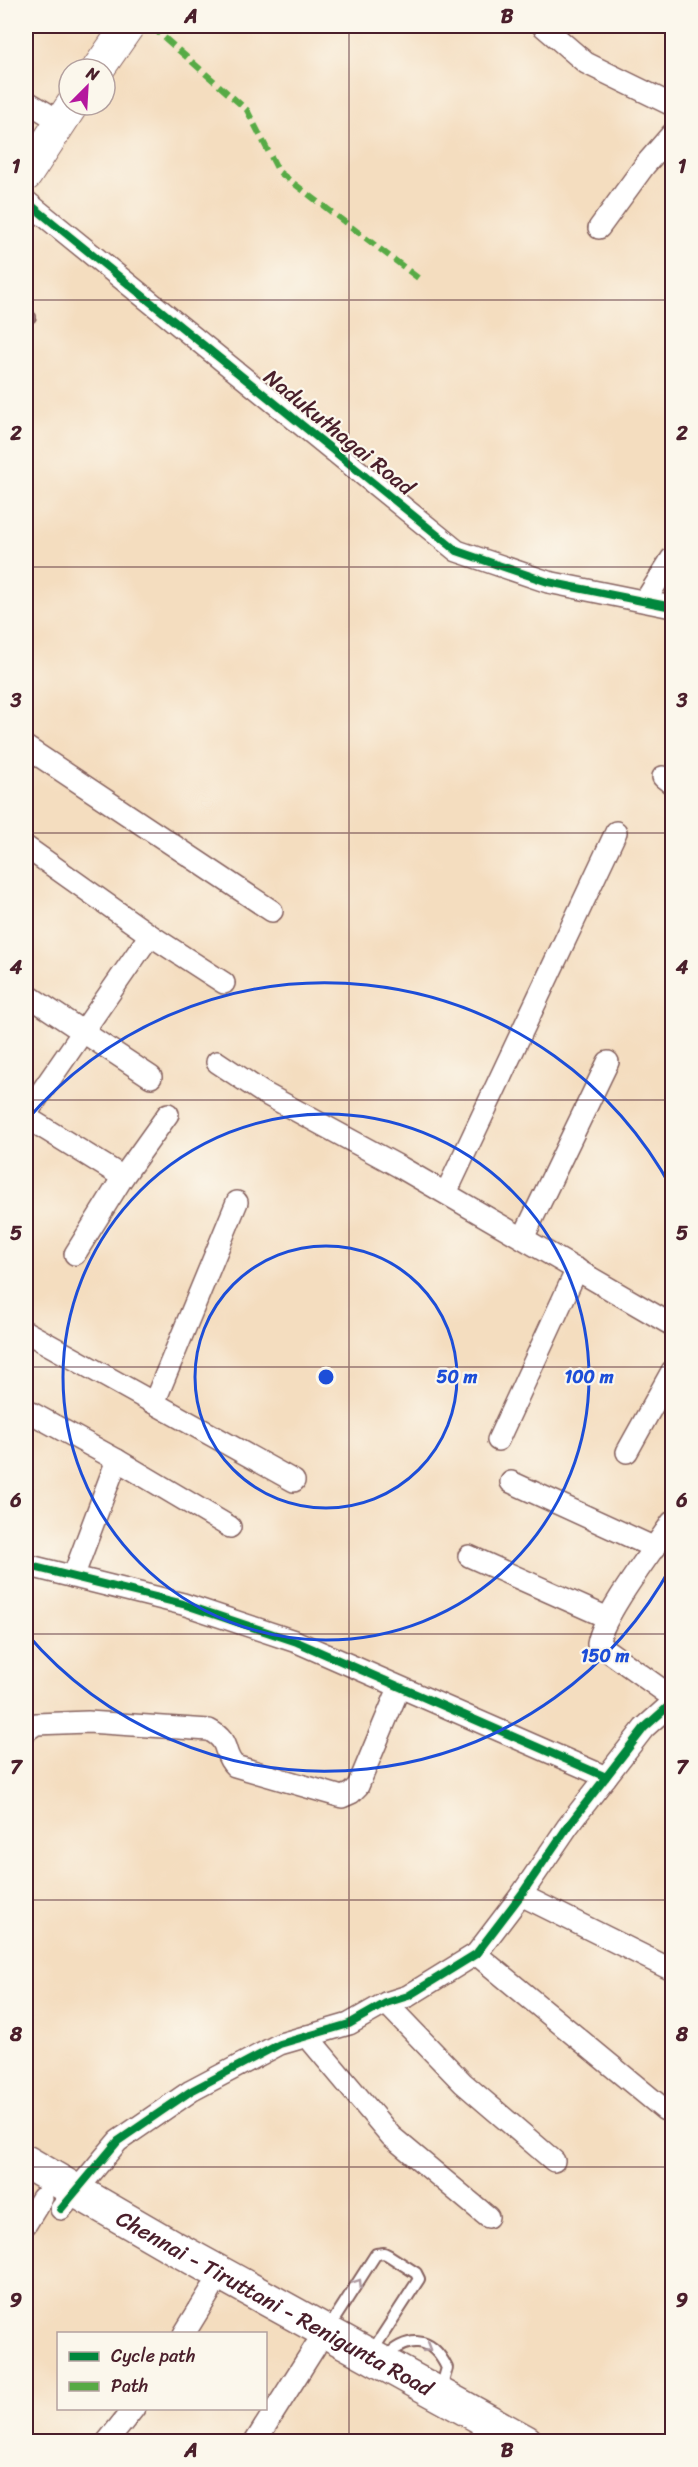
<svg xmlns="http://www.w3.org/2000/svg" width="698" height="2467" font-family="Sriracha,sans-serif">
<rect width="100%" height="100%" fill="#fbf7ec"/>
<filter id="ink" filterUnits="userSpaceOnUse"><feTurbulence type="fractalNoise" baseFrequency=".0167" numOctaves="2"/><feDisplacementMap in="SourceGraphic" scale="12" xChannelSelector="R" yChannelSelector="G"/><feConvolveMatrix kernelMatrix="1 2 1 2 8 2 1 2 1" color-interpolation-filters="sRGB"/></filter>
<filter id="wash" filterUnits="userSpaceOnUse"><feTurbulence type="fractalNoise" baseFrequency=".008" numOctaves="4" result="noise"/><feDisplacementMap in="SourceGraphic" scale="24" xChannelSelector="R" yChannelSelector="G"/><feGaussianBlur stdDeviation="1.35" result="paint"/><feColorMatrix in="noise" values="0 0 0 0 0 0 0 0 0 0 0 0 0 0 0 0 0 1.4 0 .05"/><feComposite in="paint" operator="in"/></filter>
<g filter="url(#wash)">
<rect width="100%" height="100%" fill="#f4ddbf"/>
</g>
<g filter="url(#ink)">
<g fill="none" stroke-linecap="round" stroke-linejoin="round">
<g stroke="#86625f" stroke-width="14">
<g id="lane">
<path d="M26 314 30 317"/>
<path d="M328 2329 376 2254 384 2253 388 2255 416 2273 419 2279 371 2353"/>
<path d="M383 2359C407 2336 431 2334 447 2368L440 2392"/>
</g>
</g>
<g stroke="#86625f" stroke-width="24">
<g id="street">
<path d="M543 26 586 63 672 105"/>
<path d="M26 101 61 122"/>
<path d="M26 201 457 551 548 582 672 607"/>
<path d="M599 228 645 165 672 134"/>
<path d="M645 601 672 558"/>
<path d="M26 747 272 911"/>
<path d="M663 777 672 784"/>
<path d="M26 847 150 935 224 983"/>
<path d="M26 994 151 1077"/>
<path d="M217 1062 262 1092 400 1167 672 1325"/>
<path d="M26 1114 150 935"/>
<path d="M26 1117 123 1177 75 1254"/>
<path d="M123 1177 168 1114"/>
<path d="M446 1193 616 832"/>
<path d="M523 1238 608 1062"/>
<path d="M26 1332 294 1481"/>
<path d="M154 1403 237 1202"/>
<path d="M26 1410 117 1460 230 1527"/>
<path d="M498 1440 577 1269"/>
<path d="M627 1452 672 1371"/>
<path d="M511 1482 655 1548"/>
<path d="M672 1522C654 1549 603 1614 598 1644L672 1697"/>
<path d="M469 1556 608 1618"/>
<path d="M26 1565 183 1604 297 1642 606 1777"/>
<path d="M73 1577 117 1460"/>
<path d="M26 1731 36 1724 88 1722 209 1730C232 1742 221 1753 235 1766L342 1797 351 1793 358 1786 399 1688"/>
<path d="M521 1895 672 1970"/>
<path d="M476 1954 665 2110"/>
<path d="M386 2003 463 2083 554 2161"/>
<path d="M307 2036 391 2136 488 2217"/>
<path d="M61 2209 118 2141 191 2091 280 2044 349 2024 386 2003 408 1996 476 1954 521 1895 568 1826 644 1728 672 1703"/>
<path d="M26 2224 42 2198"/>
<path d="M184 2334 211 2290"/>
<path d="M107 2442 134 2408"/>
<path d="M255 2442 315 2347"/>
</g>
</g>
<g stroke="#86625f" stroke-width="34">
<g id="primary">
<path d="M98 69 128 26"/>
<path d="M26 175 72 105"/>
</g>
</g>
<g stroke="#86625f" stroke-width="36">
<g id="highway">
<path id="s1" d="M26 2162 173 2247 526 2442"/>
</g>
</g>
<use href="#lane" stroke="#fff" stroke-width="10"/>
<use href="#street" stroke="#fff" stroke-width="21"/>
<use href="#primary" stroke="#fff" stroke-width="32"/>
<use href="#highway" stroke="#fff" stroke-width="33"/>
<path stroke="#57aa44" stroke-width="6" stroke-dasharray="12 6" stroke-linecap="butt" d="M151 26 247 110 279 172 422 281"/>
<g stroke="#fbf7ec" stroke-width="11">
<g id="cycleway">
<path d="M26 201 457 551 548 582 672 607"/>
<path d="M26 1565 183 1604 297 1642 606 1777"/>
<path d="M61 2209 118 2141 191 2091 280 2044 349 2024 386 2003 408 1996 476 1954 521 1895 568 1826 644 1728 672 1703"/>
</g>
</g>
<use href="#cycleway" stroke="#00873e" stroke-width="8"/>
</g>
<defs><path id="oneway-chevron" d="M-2-3.5L2.5 0L-2 3.5" fill="none" stroke-width="1.6" stroke-linecap="round" stroke-linejoin="round" transform="scale(1.5)"/></defs>
<g stroke="#ae9aa0">
<use href="#oneway-chevron" transform="translate(358 2283) rotate(-57)"/>
<use href="#oneway-chevron" transform="translate(428 2348) rotate(31)"/>
</g>
</g>
<path fill="none" stroke="#4a1f2b" stroke-width="1.5" stroke-opacity="0.55" d="M349 26V2442M26 300H672M26 567H672M26 833H672M26 1100H672M26 1367H672M26 1634H672M26 1900H672M26 2167H672"/>
<g fill="none" stroke="#1d4ed8" stroke-width="3">
<circle cx="326" cy="1377" r="131"/>
<circle cx="326" cy="1377" r="263"/>
<path d="M672 1565A394 394 0 0 1 26 1633M26 1121A394 394 0 0 1 672 1189"/>
</g>
<g text-anchor="middle" dominant-baseline="central" stroke-width="4.5" stroke-linejoin="round" paint-order="stroke">
<g font-size="22" fill="#4a1f2b" stroke="#fbf7ec">
<text transform="translate(339 432) rotate(39)">Nadukuthagai Road</text>
<text stroke="none"><textPath href="#s1" startOffset="286">Chennai - Tiruttani - Renigunta Road</textPath></text>
</g>
</g>
<circle cx="326" cy="1377" r="9" fill="#1d4ed8" stroke="#fbf7ec" stroke-width="3"/>
<g font-size="18" text-anchor="middle" font-weight="bold" fill="#1d4ed8" stroke="#fbf7ec" stroke-width="4.5" stroke-linejoin="round" paint-order="stroke">
<text x="457" y="1383">50 m</text>
<text x="589" y="1383">100 m</text>
<text x="605" y="1662">150 m</text>
</g>
<rect width="698" height="2467" fill="none" stroke="#fbf7ec" stroke-width="66"/>
<rect x="57" y="2332" width="210" height="78" fill="#fbf7ec" stroke="#b4a19f" stroke-width="1.5"/>
<rect x="69" y="2352" width="30" height="9" fill="#00873e" stroke="#b4a19f" stroke-width="1.5"/>
<text x="111" y="2362" font-size="18" fill="#4a1f2b">Cycle path</text>
<rect x="69" y="2382" width="30" height="9" fill="#57aa44" stroke="#b4a19f" stroke-width="1.5"/>
<text x="111" y="2392" font-size="18" fill="#4a1f2b">Path</text>
<g transform="translate(87 87) rotate(24)"><circle r="28" fill="#fbf7ec" stroke="#b4a19f" stroke-width="1.5"/>
<path d="M0-4.5L10 22L0 15L-10 22Z" fill="#b5179e"/>
<text y="-9" font-size="16" font-weight="bold" text-anchor="middle" fill="#4a1f2b">N</text>
</g>
<rect x="33" y="33" width="632" height="2401" fill="none" stroke="#4a1f2b" stroke-width="2"/>
<g font-size="20" text-anchor="middle" font-weight="bold" fill="#4a1f2b">
<text x="191" y="23">A</text>
<text x="507" y="23">B</text>
<text x="16" y="173">1</text>
<text x="682" y="173">1</text>
<text x="16" y="440">2</text>
<text x="682" y="440">2</text>
<text x="16" y="707">3</text>
<text x="682" y="707">3</text>
<text x="16" y="974">4</text>
<text x="682" y="974">4</text>
<text x="16" y="1240">5</text>
<text x="682" y="1240">5</text>
<text x="16" y="1507">6</text>
<text x="682" y="1507">6</text>
<text x="16" y="1774">7</text>
<text x="682" y="1774">7</text>
<text x="16" y="2041">8</text>
<text x="682" y="2041">8</text>
<text x="16" y="2307">9</text>
<text x="682" y="2307">9</text>
<text x="191" y="2457">A</text>
<text x="507" y="2457">B</text>
</g>
</svg>
